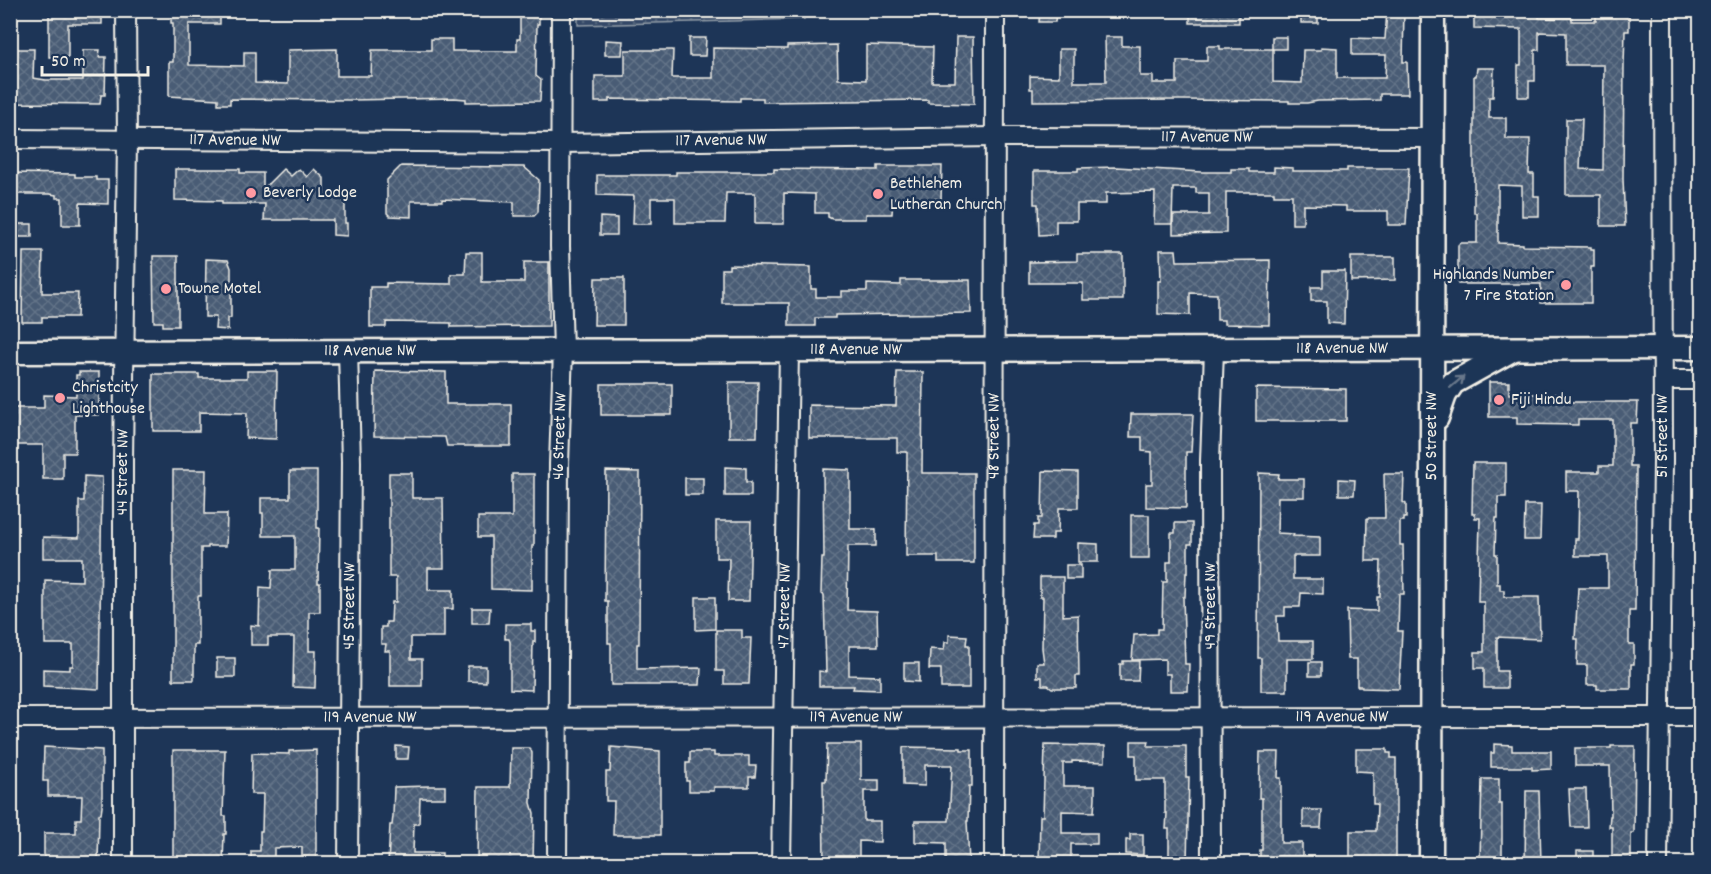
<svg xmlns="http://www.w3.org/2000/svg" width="1711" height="874" font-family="Dekko,sans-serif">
<defs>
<pattern id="park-dots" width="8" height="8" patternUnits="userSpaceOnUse" patternTransform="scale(1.5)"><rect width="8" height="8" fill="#354a67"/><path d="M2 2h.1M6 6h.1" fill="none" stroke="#53657d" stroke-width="1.8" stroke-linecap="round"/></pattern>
<pattern id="building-cross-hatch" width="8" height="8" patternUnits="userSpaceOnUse" patternTransform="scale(1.5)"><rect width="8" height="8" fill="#485b74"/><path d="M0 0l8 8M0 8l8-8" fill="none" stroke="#637388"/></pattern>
</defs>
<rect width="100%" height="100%" fill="#1d3557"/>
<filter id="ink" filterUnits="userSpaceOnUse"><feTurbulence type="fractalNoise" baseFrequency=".0167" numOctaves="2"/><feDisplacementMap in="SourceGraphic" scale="12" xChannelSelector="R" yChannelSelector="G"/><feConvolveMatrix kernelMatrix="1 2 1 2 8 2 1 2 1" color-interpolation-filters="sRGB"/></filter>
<g filter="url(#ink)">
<path fill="url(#park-dots)" stroke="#949ea8" stroke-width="1.5" d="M578 11 804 10V19L578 25Z"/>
<g fill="url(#building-cross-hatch)" stroke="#f4f1e8" stroke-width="1.5">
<path d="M49 10H102V24H68V57H49Z"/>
<path d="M171 10H220V24H189V65L244 66V52H255V83L288 84V50L337 49V76H371L372 50H431V39H452V51H517V39H520V10H539V24H537L536 76 541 80 540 101 466 102V99L454 98 351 100 230 99V104H218V99L169 96V62H173V23H171Z"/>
<path d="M1040 10H1056L1055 22H1039Z"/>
<rect x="1190" y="10" width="49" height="13"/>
<rect x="1301" y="10" width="17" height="13"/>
<path d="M1387 10H1404L1403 62H1407L1408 94H1380V100L1318 101 1307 103H1289V101L1181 100 1033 101V89H1030V76L1059 77V49H1074V82H1106L1105 37H1122V46H1140V76H1153V83H1177V61H1207V46H1220V49H1273V82L1302 83 1303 50H1321V47L1337 48V78H1385L1386 55H1352V38L1385 39Z"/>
<path d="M1474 10 1539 12V18H1572V21H1596V10H1629V31H1625L1624 65 1623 179 1625 226H1601V195H1566V119H1582L1580 169 1603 170 1604 65H1566V33L1539 32V50H1535V81H1529V97H1518V65H1521V29L1474 28Z"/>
<path d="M956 37H973L974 104 928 103V100L763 102V98H740V101L609 99V102H595V76H625V50H673L672 78H713V48L787 49V46L837 45 838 79 866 80V45L933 47 932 82H955Z"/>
<rect x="1272" y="37" width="14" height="12"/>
<path d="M689 38H706L705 56H689Z"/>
<path d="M605 40 623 41 622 55H605Z"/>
<path d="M17 49H34L33 78 46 80H83V50H100L99 57H106L105 95H101L100 104 10 103V52H17Z"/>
<path d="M1477 68H1494L1493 97H1489V118H1506V139H1530L1529 174H1534V196H1539V216H1522V186L1498 185V243L1523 244V246L1591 247V249H1594V267H1591V303H1541V284H1458V245L1460 243H1477V213H1474V76H1476Z"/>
<path d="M401 166 524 167 539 180 538 212 534 216H514V202L442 199V201H411V217L390 216 387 213V180Z"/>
<path d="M878 166H942L941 199 893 198 892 214H866V219H832L828 217V213H815V194L784 193V224H755V193H726L725 223H675V198H651V224H633L634 196 597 195V175H676V172H774V169L878 170Z"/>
<path d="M1116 167 1202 172H1231V169H1249V172H1274V167L1293 168V171H1347V168H1409L1406 225H1388V211H1346V206L1303 205V224H1292V195H1274V192H1226V233L1173 234V215H1209V193H1196V188H1173L1172 224H1154L1155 192 1106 193V204H1077V221H1056V234L1039 235 1038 204H1034V171H1078V168Z"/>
<path d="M175 169H240V173H263V189L283 169 291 176 299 169 307 177 314 169 324 178V196H345V223H347V236L333 235V220H264L265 204H222V201L175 200Z"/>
<path d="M10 173 75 174V177H96V180H108V204L80 203V225H62V198H56V195L50 194H10Z"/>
<path d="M600 217 617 218V235H600Z"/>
<rect x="16" y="224" width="16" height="13"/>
<path d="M1160 250H1176L1177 261 1270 260 1269 325 1224 324V320H1217V294L1190 293V315L1158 314V281H1161Z"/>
<path d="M23 252H43L42 293H78L77 317H42V322H22Z"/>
<path d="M466 252H482V282H524V262H549V326L451 327V323L386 322V327H370V287H386V283L451 284V274H465Z"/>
<path d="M1077 254H1123V300H1083V283H1029V262L1077 261Z"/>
<path d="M153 256H178V326H163V322H154Z"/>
<path d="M1351 257H1395V280L1351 281Z"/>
<path d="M206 259 228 260 231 268V318H228V330L215 329 216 317H205Z"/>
<path d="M729 265 811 267V289H816V297H842V291H867V284L901 285V280H970L971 313 835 315V318H815V326H789V303H722V269H729Z"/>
<path d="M1323 271H1345L1344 324 1327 323V301H1311V287H1323Z"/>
<path d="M595 278H624V325H594Z"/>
<path d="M247 371H277L276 439 246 438 247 413 199 412V431H153V374H199V378H247Z"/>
<path d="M375 371 446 372V404H511V446H447L445 437 374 436Z"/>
<path d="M79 372H99V415H75V453H63V479H43V445H10V412H12V408H44V395L76 396V375H79Z"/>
<path d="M897 372H923L922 473H974V563H938V556H906L907 452H897V438H809V405L896 406Z"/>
<path d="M729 382H758L757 437H729Z"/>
<path d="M1489 382H1509V394H1556V402H1638L1637 423H1630V466H1636L1635 611H1629V644H1634V664H1631V689H1597V685H1587V665H1577L1578 639H1575L1578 588H1608V556H1575V539H1578L1579 491H1566V472H1599V466H1613V420H1578V425L1517 424V417H1489Z"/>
<rect x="601" y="384" width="71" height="31"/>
<path d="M1256 388 1346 389V421H1256Z"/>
<path d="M1131 414H1193L1191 452H1186V508L1146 507V484H1152V452L1142 451V437H1130Z"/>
<path d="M1473 463H1506V497H1498V518H1496L1495 554H1497V584H1500V590H1504V597H1539L1540 639 1497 637V671H1507V688H1484V668H1475V652H1484V602H1478L1480 518H1475V514H1472Z"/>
<path d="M725 467 746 468V482H751V496H725Z"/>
<path d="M823 469 850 470V529H876V546H848L847 610 877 611 878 646H849V675L880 676V690L853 689 854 686H819V671L826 672 824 595 821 594 822 558H824Z"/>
<path d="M173 470H206L205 514H227L226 546H208V548H201V596H198V645H194V680H173Z"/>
<path d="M290 471H317V528H319L318 583H320V612H309V651H316L315 688 293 687 294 637H268V645H251V625L259 626 260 587 271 588 272 570H295V536H263V513H261V498H290Z"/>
<path d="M606 471 640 472 639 644H637V669L701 668 700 685H611V643H608V601H605Z"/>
<path d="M1043 471 1078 472V508H1059L1058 533H1053V539H1033L1034 525H1038V518H1042Z"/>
<path d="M389 473H412V498H443L444 568H428V590H453V609H444V637H411V659H422V686H390V651H385L386 644H381V627H386V622H391L392 602H396V577H389Z"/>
<path d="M1259 473 1279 474 1278 479H1304V497H1278L1277 533 1294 534 1293 536 1320 537V556H1293V579H1323V594L1301 593 1300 607H1285V616H1277L1278 641H1313V659H1287V691H1261V658H1258Z"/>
<path d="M512 474H534V546H532V590L491 589V537H478V517H512Z"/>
<path d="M1384 474H1404L1403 502 1406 504V518H1404V521H1400V545H1403L1404 594H1399L1398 631H1402L1399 689 1362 688V686H1357V659H1348L1347 610 1377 611V597H1380L1381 561H1366L1367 518H1385Z"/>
<path d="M84 476 102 477 99 689 43 686V669L70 670V666H73V644H45V580L82 581V558H43V537L79 538V501H84Z"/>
<rect x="685" y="478" width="18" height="17"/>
<path d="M1339 479 1355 480 1354 495H1339Z"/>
<path d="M1525 505H1541L1540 540H1524Z"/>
<rect x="1131" y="515" width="18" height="43"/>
<path d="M716 521H751L749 601H728L729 558H716Z"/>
<path d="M1175 523H1192V544H1188V573H1186L1185 597H1183L1185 664H1189L1188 691H1170V674H1165V659L1132 660 1134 635 1157 634V629H1162L1163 582H1167V562H1171V533H1175Z"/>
<path d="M1078 543 1098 544V562H1078Z"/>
<rect x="1066" y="565" width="15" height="14"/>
<path d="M1040 577H1063V616L1078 615 1079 676H1076V688H1052L1048 685H1042V677H1037V663H1044L1042 648 1043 597H1040Z"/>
<path d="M696 597H715V629L696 630Z"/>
<path d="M472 608H490L489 623H472Z"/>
<path d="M505 624H531V631H535V642H533L532 690 510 689V642L509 639H505Z"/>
<path d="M716 630H742V638H751L749 684H724V671H716Z"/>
<path d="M949 635 967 636 966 645H969V688H941V669H929L930 649 944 650 945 642H949Z"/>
<rect x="217" y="658" width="18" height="19"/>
<path d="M1123 661H1139L1138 681H1120V664H1123Z"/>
<rect x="1309" y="662" width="12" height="14"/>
<path d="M904 663H919V682L904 681Z"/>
<path d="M468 666H486V682L468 681Z"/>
<path d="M1131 741H1149L1148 746H1186V777H1189L1187 862H1169V829H1166L1167 813H1165V780H1136V755H1131Z"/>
<path d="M827 744H861V780H879V791H864V821H880V842L859 841V864H824L823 781H826Z"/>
<path d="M1494 744 1512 745V751H1551V769L1532 770V767H1491V753H1494Z"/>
<path d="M1045 745 1105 746V762L1072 761V763H1063V786H1095V798L1094 812 1062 811V833H1097V844H1071V858H1061V863H1039L1040 816H1043Z"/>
<path d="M396 746 409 747 408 759H396Z"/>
<path d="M1611 746H1635L1634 833H1631V860H1612V827H1609L1610 816H1611L1610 766H1575V748H1611Z"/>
<path d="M44 747 102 750V807L101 814H99L98 864H44V833H76V819H81L82 796H48V781H43Z"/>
<path d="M611 747 660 751V835H613L614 801H606V772H610Z"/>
<path d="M903 747 961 748V750H972V786H969L968 821H967L969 863 946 864V843L915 842V821H949L952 765H925V786L903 785Z"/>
<path d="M511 748H530L532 753 531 803 534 813 533 863 477 864 478 787H510Z"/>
<path d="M1356 749H1387V753H1391V758H1396V864H1350V831H1376L1377 804H1373V772L1356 771Z"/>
<path d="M173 750H225L223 816H226V834H224L223 864 173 863Z"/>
<path d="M316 750V864H302V847L274 848V864H251V851H260V831H262L263 794H251L252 753 289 754V751Z"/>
<path d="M690 752H714V756H749V766H756L755 777H749V787H714V791H689V781H686V763H690Z"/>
<path d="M1260 752H1279L1278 778H1281V843H1302V856H1278V864H1260V850H1262V798H1259Z"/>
<path d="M1482 779H1499V804H1502V859H1480Z"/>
<path d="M429 786H445V798H420L419 824H414L413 853H442V864H388L390 825H392L393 816 394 787Z"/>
<path d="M1569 789H1586L1587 827H1571Z"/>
<path d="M1526 791H1539L1541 864H1525Z"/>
<path d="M1303 810H1322L1321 828H1303Z"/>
<path d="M1130 834H1143V855L1126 854V840H1130Z"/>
<rect x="1577" y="851" width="16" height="12"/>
</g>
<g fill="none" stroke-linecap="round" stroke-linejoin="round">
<g stroke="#f4f1e8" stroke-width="22">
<g id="minor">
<path id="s1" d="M10 139 560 143 995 137 1433 138"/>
<path d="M1663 380H1700"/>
<path id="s2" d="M10 718 1700 717"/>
<path id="s3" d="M123 864V461L127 140 126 10"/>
<path id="s4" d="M348 864 351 462 348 350"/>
<path id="s5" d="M557 864 559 464 563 350 560 246 561 10"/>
<path id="s6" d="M781 864 789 350"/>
<path id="s7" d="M994 864 995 10"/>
<path d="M1211 864 1210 461 1214 350"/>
<path id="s8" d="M1658 864 1663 461 1662 10"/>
</g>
</g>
<g stroke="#f4f1e8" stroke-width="27">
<g id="major">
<path id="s9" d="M10 352 1700 348"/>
<path d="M1437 418 1445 395 1453 383 1514 349"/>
<path id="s10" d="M1431 864 1433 10"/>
</g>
</g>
<use href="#minor" stroke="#1d3557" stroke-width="18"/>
<use href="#major" stroke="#1d3557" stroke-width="22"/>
</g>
<defs><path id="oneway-shaft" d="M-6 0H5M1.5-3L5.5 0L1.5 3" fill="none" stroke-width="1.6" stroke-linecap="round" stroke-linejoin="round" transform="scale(1.5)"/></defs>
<use stroke="#68778a" href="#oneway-shaft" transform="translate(1457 382) rotate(-40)"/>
</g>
<g fill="#ff9aa2" stroke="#1d3557" stroke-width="2">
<circle cx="251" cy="193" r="6"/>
<circle cx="878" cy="194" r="6"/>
<circle cx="1566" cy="285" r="6"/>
<circle cx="166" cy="289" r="6"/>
<circle cx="60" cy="398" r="6"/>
<circle cx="1499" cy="400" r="6"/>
</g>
<g text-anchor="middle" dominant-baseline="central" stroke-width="5" stroke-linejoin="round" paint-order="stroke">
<g font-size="18" fill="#f4f1e8" stroke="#1d3557">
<text stroke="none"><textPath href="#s1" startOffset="1197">117 Avenue NW</textPath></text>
<text stroke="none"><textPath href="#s1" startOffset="711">117 Avenue NW</textPath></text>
<text stroke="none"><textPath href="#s1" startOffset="225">117 Avenue NW</textPath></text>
<text stroke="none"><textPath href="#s9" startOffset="1332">118 Avenue NW</textPath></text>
<text stroke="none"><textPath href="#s9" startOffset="360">118 Avenue NW</textPath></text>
<text stroke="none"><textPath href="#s9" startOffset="846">118 Avenue NW</textPath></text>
<text stroke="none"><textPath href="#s5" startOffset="428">46 Street NW</textPath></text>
<text stroke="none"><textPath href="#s7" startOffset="428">48 Street NW</textPath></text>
<text stroke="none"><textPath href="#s10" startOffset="428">50 Street NW</textPath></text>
<text stroke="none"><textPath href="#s8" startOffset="428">51 Street NW</textPath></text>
<text stroke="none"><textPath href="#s3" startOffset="392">44 Street NW</textPath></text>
<text transform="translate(1211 606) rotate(-90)">49 Street NW</text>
<text stroke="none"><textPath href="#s4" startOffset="258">45 Street NW</textPath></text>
<text stroke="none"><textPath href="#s6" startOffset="258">47 Street NW</textPath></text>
<text stroke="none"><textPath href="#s2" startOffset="1332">119 Avenue NW</textPath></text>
<text stroke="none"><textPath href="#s2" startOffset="360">119 Avenue NW</textPath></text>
<text stroke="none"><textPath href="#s2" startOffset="846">119 Avenue NW</textPath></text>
</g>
<g font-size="18" fill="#f4f1e8" stroke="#1d3557" text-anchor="start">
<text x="890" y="184">Bethlehem<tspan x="890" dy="21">Lutheran Church</tspan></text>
<text x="263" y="193">Beverly Lodge</text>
<text x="1554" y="275" text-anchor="end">Highlands Number<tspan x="1554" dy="21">7 Fire Station</tspan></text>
<text x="178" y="289">Towne Motel</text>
<text x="72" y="388">Christcity<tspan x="72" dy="21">Lighthouse</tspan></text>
<text x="1511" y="400">Fiji Hindu</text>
</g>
</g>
<rect width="1711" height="874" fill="none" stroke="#1d3557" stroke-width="36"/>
<rect x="18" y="18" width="1675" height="838" fill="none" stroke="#f4f1e8" stroke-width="2" filter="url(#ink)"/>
<path d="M42 66v9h106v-9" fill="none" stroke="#f4f1e8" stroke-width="3"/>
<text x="51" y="66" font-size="18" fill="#f4f1e8" stroke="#1d3557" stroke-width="4.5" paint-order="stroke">50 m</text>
</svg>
